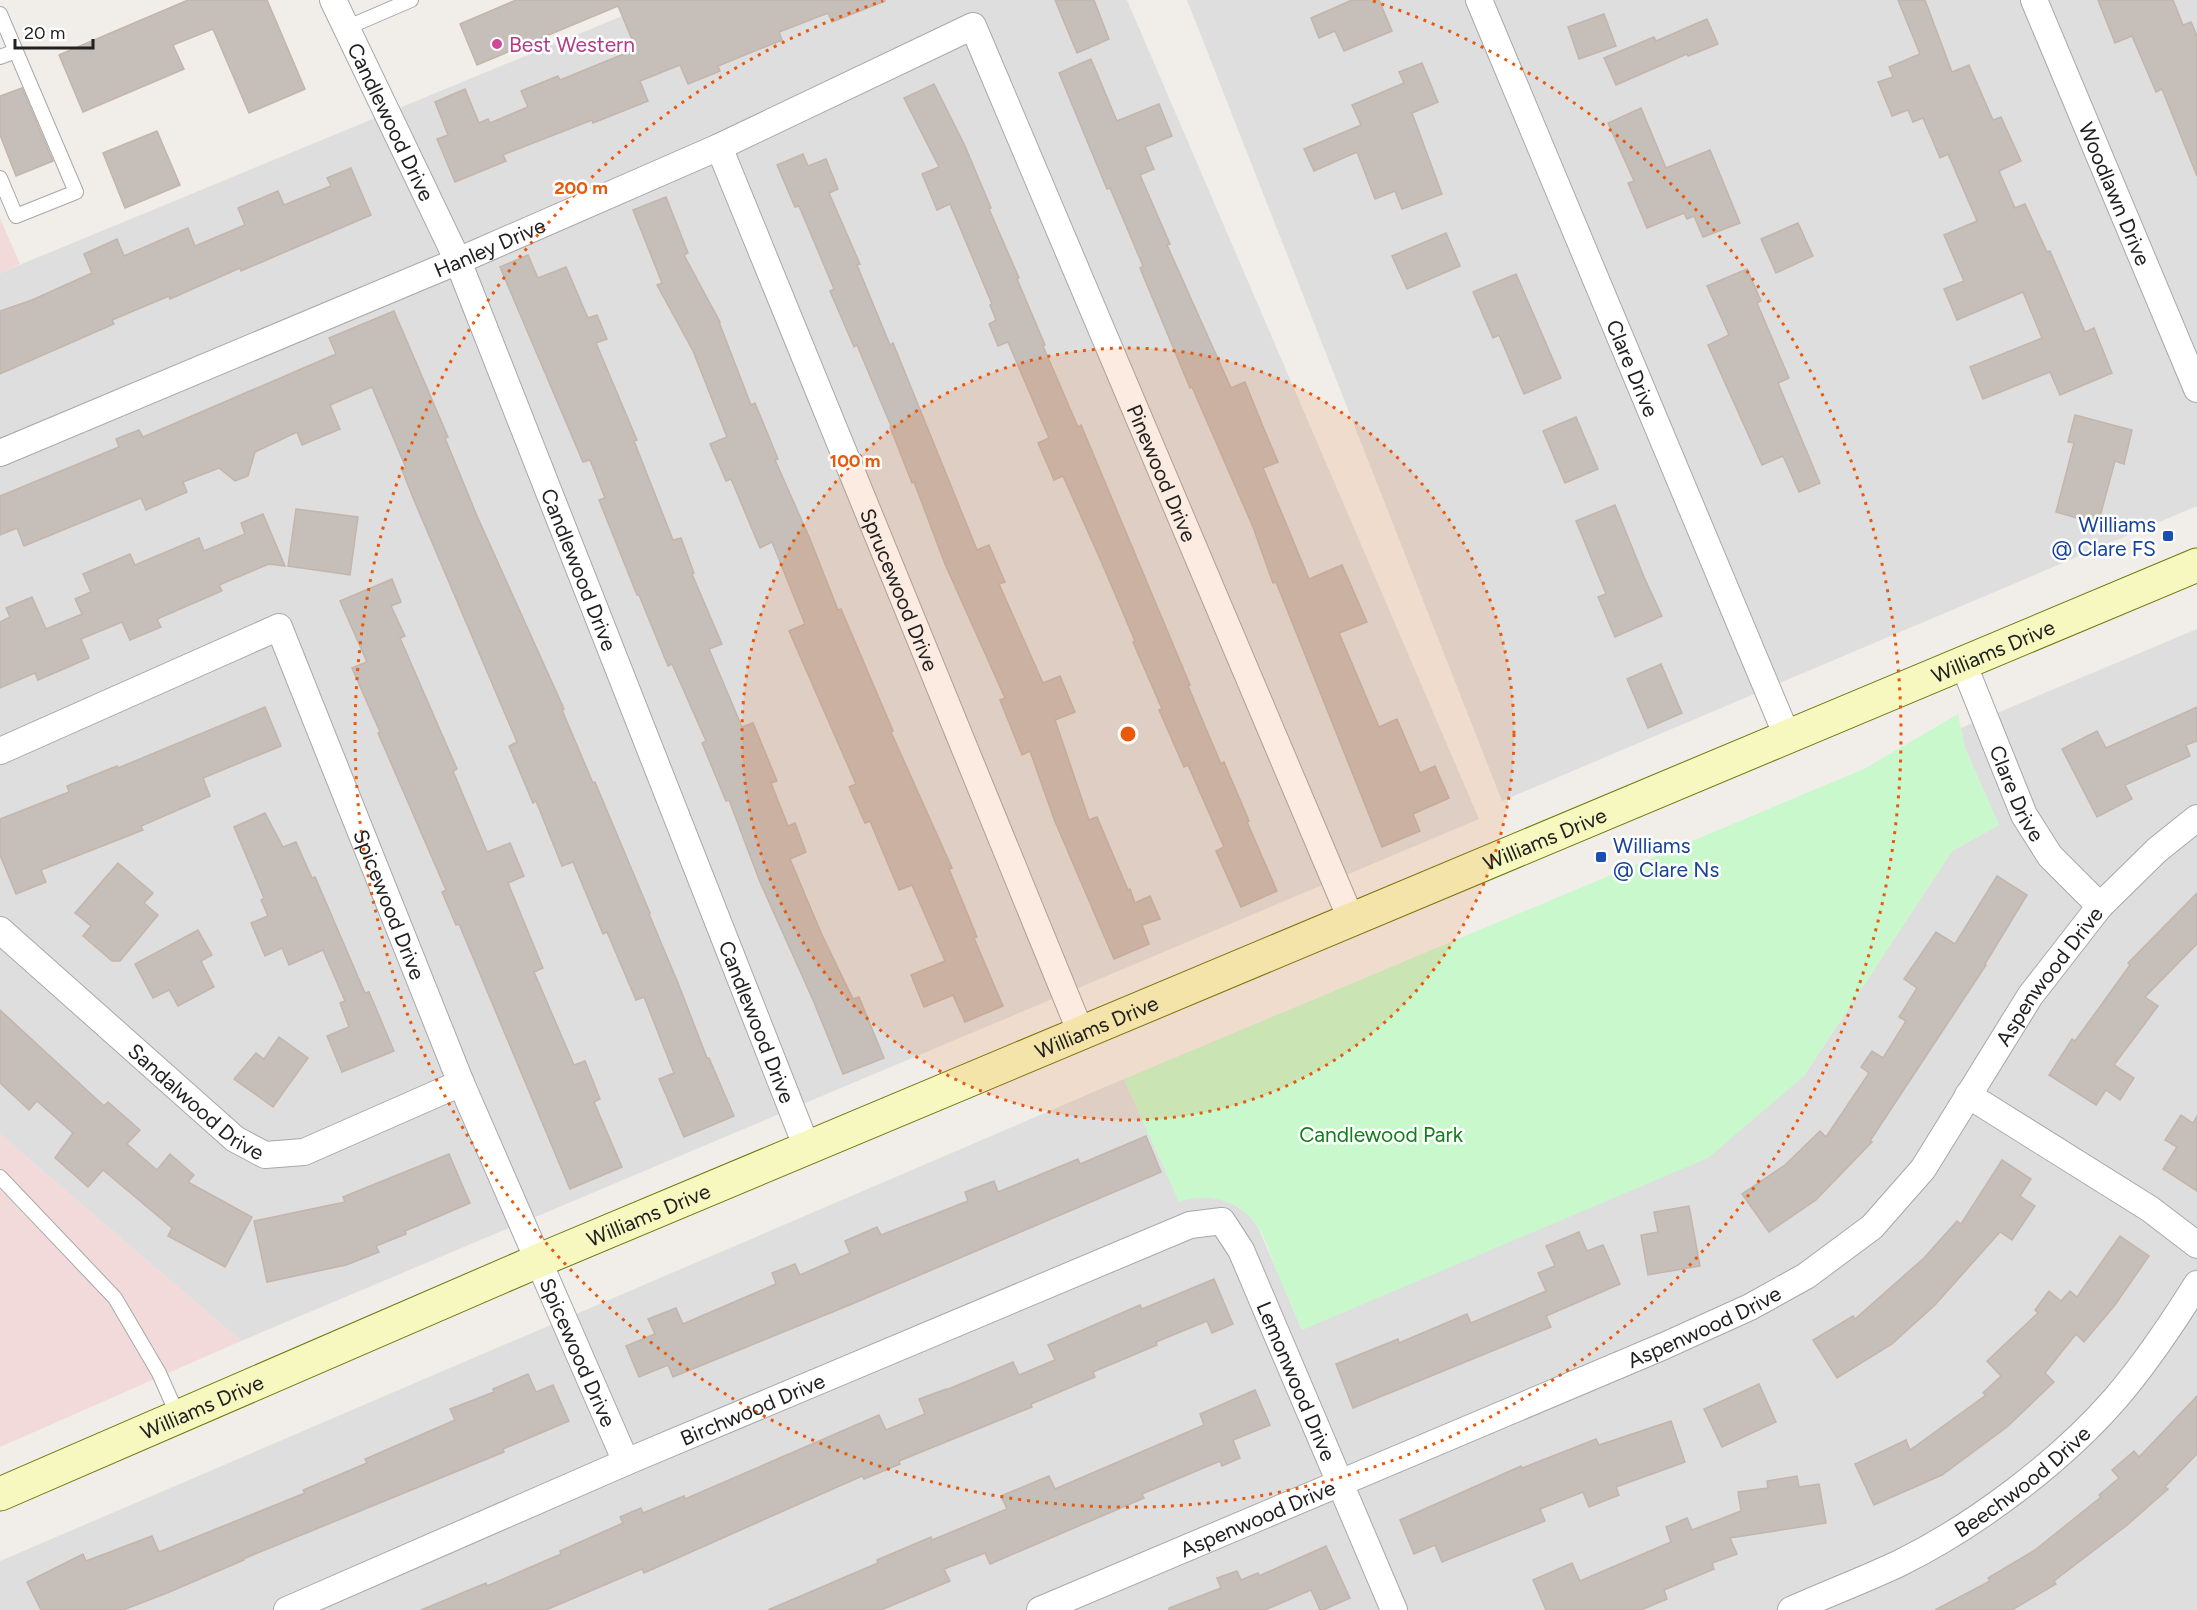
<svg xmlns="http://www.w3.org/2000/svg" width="2197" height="1610" font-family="Figtree,sans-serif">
<rect width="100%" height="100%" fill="#f1eee9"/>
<g fill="#dfdede">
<path d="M661 0H1127L1479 819 241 1341 0 1134V273Z"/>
<path d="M1187 0H2197V506L1502 801Z"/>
<path d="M2197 629V1610H0V1561L1124 1079 1179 1201 1193 1197H1207L1224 1200 1244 1210 1258 1227 1302 1330 1804 1076 1952 851 1999 825 1965 748 1961 728Z"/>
</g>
<g fill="#f1dad9">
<path d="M0 218 20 264 0 273Z"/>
<path d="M0 1134 241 1341 0 1447Z"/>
</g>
<path fill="#c8f8cc" d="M1958 714 1965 748 1999 825 1952 851 1804 1076 1708 1158 1302 1330C1294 1310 1285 1290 1276 1270 1271 1256 1266 1239 1258 1227 1240 1200 1208 1192 1179 1202L1124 1079 1864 769Z"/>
<g fill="#c6beb8" stroke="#c3b5ab" stroke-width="1.5">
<path d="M188 0H267L305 89 249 113 213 29 173 45 184 69 83 112 59 55Z"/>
<path d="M516 0H885V1L832 22 828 13 779 32 782 40 718 66 720 71 688 84 680 65 640 81 648 101 593 123 592 120 503 155 506 161 455 182 437 139 448 135 435 102 465 89 479 123 488 119 490 123 528 107 521 91 558 76 560 80 636 49 618 6 477 65 460 24Z"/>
<path d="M1055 0H1094L1109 39 1077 53Z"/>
<path d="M1352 0H1379L1392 31 1344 51 1335 31 1319 38 1311 18Z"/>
<path d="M1898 0H1925L1952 72 1969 65 1993 120 2001 117 2021 161 1999 171 2015 208 2025 204 2047 252 2050 251 2085 332 2094 328 2112 373 2060 395 2050 372 1983 399 1970 367 2042 338 2023 292 1957 320 1944 289 1964 281 1944 235 1977 221 1948 154 1940 158 1923 118 1913 122 1908 110 1892 116 1878 82 1893 77 1889 67 1920 54Z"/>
<path d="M2098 0H2173L2183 25 2191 22 2197 36V176L2162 89 2156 92 2132 36 2115 43Z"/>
<path d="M1604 14 1616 46 1579 59 1568 27Z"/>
<path d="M1707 19 1718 44 1688 56 1687 54 1616 85 1604 58 1654 37 1656 41Z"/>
<path d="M1091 59 1117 121 1159 104 1172 136 1145 147 1154 169 1140 175 1170 244 1167 245 1231 388 1245 382 1264 429 1278 462 1263 468 1309 579 1342 565 1367 622 1339 633 1379 727 1397 719 1420 773 1435 766 1449 798 1413 814 1420 831 1382 847 1276 582 1273 583 1253 527 1192 387 1190 388 1140 268 1143 266 1110 188 1107 189 1059 73Z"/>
<path d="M1422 63 1438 102 1412 113 1442 194 1402 209 1395 191 1375 199 1357 152 1314 171 1304 149 1361 125 1352 105 1404 83 1399 72Z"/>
<path d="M934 84 965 146 991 208 989 209 1019 278 1017 279 1045 345 1043 346 1078 427 1081 425 1190 685 1188 686 1221 764 1224 762 1249 821 1247 822 1277 891 1241 907 1216 851 1224 847 1188 765 1184 767 1159 710 1162 709 1133 642 1135 641 1101 561 1063 476 1054 480 1038 443 1049 438 1008 342 998 346 989 324 996 320 990 305 992 304 950 204 937 210 922 174 939 167 904 98Z"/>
<path d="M22 88 53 161 16 176 0 135V96Z"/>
<path d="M1641 108 1666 168 1710 150 1740 223 1703 237 1694 216 1687 219 1684 213 1647 228 1628 183 1634 181 1608 123Z"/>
<path d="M157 131 180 185 125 208 103 153Z"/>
<path d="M803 154 808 166 826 159 838 189 829 193 860 264 857 265 890 345 893 343 977 550 989 545 1005 582 999 584 1043 683 1060 676 1075 712 1055 720 1089 820 1097 817 1128 890 1130 889 1135 903 1150 896 1160 919 1142 925 1149 944 1114 959 1054 819 1030 751 1022 755 1000 700 1005 698 945 564 914 482 912 483 890 427 891 426 857 345 854 347 830 291 834 289 799 206 795 207 777 165Z"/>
<path d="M351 168 371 215 241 271 240 268 170 299 169 296 112 320 114 324 0 374V311L32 300 92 273 84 254 117 239 124 256 188 228 195 246 245 225 238 208 278 191 284 205 331 186 327 178Z"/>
<path d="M666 197 688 253 684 255 720 322H719L751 405 755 403 778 459 775 460 810 539 838 610 841 609 893 731 891 732 952 868 949 869 977 937 974 938 1003 1006 965 1022 953 995 924 1007 911 975 945 961 912 885 899 890 870 821 865 823 849 787 856 784 789 631 805 624 772 542 760 548 731 479 726 481 710 444 727 437 693 351 657 285 662 283 633 210Z"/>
<path d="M1798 223 1813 256 1776 273 1761 239Z"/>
<path d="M1446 233 1460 266 1407 289 1392 256Z"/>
<path d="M528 255 538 278 566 267 588 318 597 315 607 339 596 343 637 440 634 441 673 540 681 538 694 573 692 574 722 644 709 649 742 727 753 723 777 781 771 783 788 826 795 823 806 852 790 859 822 935 853 999 859 997 884 1058 843 1074 813 1000 760 882 729 800 726 801 702 743 706 741 672 664 668 666 639 595H637L599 500 605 498 590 460 583 462 500 267Z"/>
<path d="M1747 269 1761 301 1757 303 1789 378 1778 383 1820 483 1799 492 1783 456 1762 465 1708 345 1729 335 1707 286Z"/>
<path d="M1516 274 1561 378 1524 394 1499 335 1493 338 1473 292Z"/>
<path d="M394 311 448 437 445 438 477 516 564 709 562 710 593 783 595 782 650 913 649 914 678 983 707 1058H709L734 1116 684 1137 659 1079 674 1073 644 997 636 1000 607 932 603 934 573 862 562 866 536 801 533 803 509 746 517 742 414 500 402 470 406 468 372 387 330 405 340 429 302 445 297 432 255 452 248 476 235 481 219 468 183 482 187 492 146 510 141 498 24 546 17 528 0 535V496L119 447 116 439 139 430 143 437 336 354 329 338Z"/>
<path d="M2075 415 2132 430 2124 464 2115 461 2098 524 2056 512 2074 443 2068 442Z"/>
<path d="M1576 417 1598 469 1565 483 1543 431Z"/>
<path d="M1615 505 1644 577 1662 616 1615 637 1598 597 1606 594 1576 521Z"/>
<path d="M296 509 358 517 350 575 288 566Z"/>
<path d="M263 514 285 566 269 564 219 585 222 591 157 619 161 627 130 640 122 622 81 639 89 658 38 680 35 673 0 688V622L10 617 6 608 32 597 46 629 82 614 75 599 91 592 83 574 130 554 135 565 199 538 204 551 245 534 241 523Z"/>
<path d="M392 579 401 602 391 606 405 636 400 638 457 769 453 771 487 852 510 843 524 876 508 883 543 968 534 972 574 1065 585 1061 600 1099 594 1102 622 1167 570 1189 459 924 456 925 442 892 446 890 378 733 380 732 352 668 367 662 340 601Z"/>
<path d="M1661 664 1682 713 1648 728 1627 679Z"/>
<path d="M265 707 281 746 203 778 210 796 141 826 143 830 41 870 46 882 16 894 0 855V819L69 792 67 786 117 766 118 768Z"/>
<path d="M2197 707V741L2186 745 2190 756 2125 785 2132 799 2097 817 2062 749 2097 731 2106 748Z"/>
<path d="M265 813 283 847 296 842 312 878 315 877 365 993 369 992 394 1051 342 1072 327 1036 349 1027 340 1003 345 1001 323 950 289 965 282 948 265 956 251 923 268 916 261 900 264 898 234 827Z"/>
<path d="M118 863 153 893 144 903 158 915 120 961H112L83 936 91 926 75 913Z"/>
<path d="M1997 876 2027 895 1985 964 1986 965 1870 1141 1872 1142 1816 1200 1769 1232 1742 1194 1785 1165 1820 1131 1826 1137 1869 1073 1861 1067 1872 1051 1883 1058 1906 1021 1899 1017 1917 988 1904 979 1936 932 1955 944Z"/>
<path d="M2197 893V944L2145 997 2158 1006 2114 1065 2134 1078 2120 1100 2106 1090 2096 1105 2049 1075 2072 1039 2075 1041 2130 965 2128 963Z"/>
<path d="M198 930 212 955 201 961 214 987 178 1006 169 990 153 998 135 964Z"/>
<path d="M0 1010 104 1106 108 1102 140 1130 127 1144 157 1170 170 1154 194 1175 188 1182 252 1217 225 1267 168 1236 172 1228 103 1170 88 1187 55 1158 73 1133 37 1101 29 1110 0 1083Z"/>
<path d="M279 1037 308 1058 273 1107 234 1079 256 1053 264 1059Z"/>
<path d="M2181 1115 2193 1123 2197 1116V1191L2163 1169 2177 1147 2165 1140Z"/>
<path d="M1146 1136 1161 1172 852 1304 673 1377 668 1365 639 1377 626 1346 655 1334 648 1319 676 1308 683 1324 776 1284 772 1273 795 1264 800 1275 850 1253 845 1241 877 1227 881 1235 968 1201 965 1192 994 1181 998 1192 1078 1159 1080 1164Z"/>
<path d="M449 1154 470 1203 405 1231 406 1234 376 1246 379 1252 346 1265 267 1282 254 1221 345 1202 343 1197Z"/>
<path d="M2002 1160 2031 1179 2020 1196 2035 1206 2012 1240 2000 1232 1935 1305 1892 1344 1837 1378 1813 1340 1853 1316 1855 1319 1924 1258 1957 1221 1961 1224Z"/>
<path d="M1689 1206 1700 1266 1648 1275 1641 1235 1658 1232 1654 1212Z"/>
<path d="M1579 1232 1587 1251 1603 1245 1620 1284 1546 1316 1551 1327 1353 1408 1336 1364 1398 1339 1399 1343 1467 1314 1471 1323 1546 1291 1538 1273 1555 1266 1546 1246Z"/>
<path d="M2120 1236 2149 1256 2115 1305 2084 1342 2076 1334 2045 1373 2054 1382 2007 1427 1942 1475 1874 1505 1855 1464 1906 1440 1910 1450 1986 1395 1983 1393 2001 1376 1987 1361 2038 1313 2035 1310 2049 1291 2061 1301 2070 1291 2077 1297Z"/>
<path d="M1214 1279 1233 1324 1212 1333 1207 1321 1156 1342 1157 1345 1093 1372 1095 1377 1031 1404 1032 1407 899 1461 900 1464 864 1479 862 1476 644 1573 642 1569 546 1610H421L486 1583 487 1586 561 1554 560 1551 623 1523 620 1517 641 1508 643 1513 684 1496 685 1499 879 1415 886 1430 925 1414 919 1399 946 1389V1390L1013 1362 1019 1375 1055 1360 1048 1345 1140 1305 1142 1309Z"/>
<path d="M528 1374 536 1392 553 1385 569 1421 503 1449 504 1452 243 1559 244 1560 167 1593 123 1610H41L27 1582 83 1554 86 1561 152 1536 159 1552 305 1493 303 1490 367 1463 365 1459 455 1420 450 1409 494 1392 493 1389Z"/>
<path d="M1759 1384 1776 1422 1722 1447 1704 1409Z"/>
<path d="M1255 1390 1270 1425 1233 1440 1240 1458 1222 1466 1220 1461 1142 1494 1144 1498 990 1564 985 1553 944 1569 950 1581 881 1610H768L878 1563 877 1560 931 1537 932 1540 1007 1509 1001 1496 1049 1476 1055 1489 1204 1425 1200 1414Z"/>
<path d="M2197 1396V1454L2165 1487 2168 1489 2126 1526 2054 1581 2056 1584 2012 1610H1935L1990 1581 1988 1578 2035 1550 2101 1497 2099 1495 2119 1478 2112 1470 2134 1451 2139 1457Z"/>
<path d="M1671 1421 1685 1462 1616 1487 1619 1495 1589 1507 1583 1492 1540 1509 1545 1521 1442 1562 1435 1545 1414 1554 1400 1520 1521 1466 1522 1468 1596 1439 1599 1445Z"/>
<path d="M1797 1476 1799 1487 1819 1484 1826 1523 1730 1538 1737 1554 1712 1563 1714 1569 1664 1590 1667 1599 1641 1610H1546L1533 1580 1572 1563 1580 1581 1671 1542 1666 1527 1687 1518 1692 1530 1741 1511 1738 1492 1768 1488 1767 1481Z"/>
<path d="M1326 1546 1350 1598 1323 1610H1320L1311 1590 1265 1610H1169V1608L1221 1588 1217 1578 1237 1571 1241 1580 1258 1573 1259 1576Z"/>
</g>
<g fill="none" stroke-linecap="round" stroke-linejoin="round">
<g stroke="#a8a8a8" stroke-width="16">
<g id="lane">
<path d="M0 14 76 192 16 216 0 178"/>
<path d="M346 28 411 0"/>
<path d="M0 57 16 51"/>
<path d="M0 1177 115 1298 159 1373 178 1416"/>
</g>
</g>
<g stroke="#a8a8a8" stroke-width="28">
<g id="street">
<path id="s1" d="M333 0 458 261 807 1148"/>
<path id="s2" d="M1479 0 1787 736"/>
<path id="s3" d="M2034 0 2197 389"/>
<path id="s4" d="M719 147 1081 1033"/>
<path id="s5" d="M0 453 458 261 719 147 973 26 1351 919"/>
<path id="s6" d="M1963 663 2024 815 2050 856 2100 906"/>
<path id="s7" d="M0 751 279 627 461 1083 626 1462"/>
<path id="s8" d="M0 930 235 1139 265 1155 304 1152 461 1083"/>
<path d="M1968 1095 2150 1209 2197 1245"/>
<path id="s9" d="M287 1610 626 1462 1190 1225 1222 1221 1241 1250 1394 1610"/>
<path id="s10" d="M1040 1610 1664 1346 1750 1307 1806 1276 1872 1227 1923 1169 2030 996 2100 906 2157 850 2197 818"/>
<path id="s11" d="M1791 1610C1827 1594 1864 1580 1900 1563 1975 1526 2060 1462 2115 1399 2146 1363 2172 1324 2197 1284"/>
</g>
</g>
<g stroke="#6d7808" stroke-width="35">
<g id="secondary">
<path id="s12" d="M0 1494 540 1260 2197 565"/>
</g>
</g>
<use href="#lane" stroke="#fff" stroke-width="14"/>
<use href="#street" stroke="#fff" stroke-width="26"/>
<use href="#secondary" stroke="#f6f8c0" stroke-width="33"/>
</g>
<circle cx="1128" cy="734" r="386" fill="#e8590c" fill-opacity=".12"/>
<g fill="none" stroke="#e8590c" stroke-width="3" stroke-dasharray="3 6">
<circle cx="1128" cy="734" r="386"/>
<path d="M1373 1A773 773 0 1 1 883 1"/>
</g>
<circle fill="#d1479c" stroke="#fff" stroke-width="2" cx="497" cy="44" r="6"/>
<g fill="#1a4fb4" stroke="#fff" stroke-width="2">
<rect x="2162" y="530" width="12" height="12" rx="3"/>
<rect x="1595" y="851" width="12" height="12" rx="3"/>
</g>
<g text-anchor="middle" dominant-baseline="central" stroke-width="5" stroke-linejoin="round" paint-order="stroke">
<g font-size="21" fill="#b23c85" stroke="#fff" text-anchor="start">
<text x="509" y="44">Best Western</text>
</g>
<g font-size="21" fill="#212121" stroke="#fff">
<text stroke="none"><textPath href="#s1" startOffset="135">Candlewood Drive</textPath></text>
<text stroke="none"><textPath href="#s3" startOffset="210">Woodlawn Drive</textPath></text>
<text stroke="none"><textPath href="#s5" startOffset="531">Hanley Drive</textPath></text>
<text stroke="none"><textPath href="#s2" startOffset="399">Clare Drive</textPath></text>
<text stroke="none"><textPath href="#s5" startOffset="1548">Pinewood Drive</textPath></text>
<text stroke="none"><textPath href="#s1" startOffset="621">Candlewood Drive</textPath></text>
<text stroke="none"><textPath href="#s4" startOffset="478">Sprucewood Drive</textPath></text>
<text stroke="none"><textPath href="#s12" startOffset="2164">Williams Drive</textPath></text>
<text stroke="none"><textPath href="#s6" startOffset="141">Clare Drive</textPath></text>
<text stroke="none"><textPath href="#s12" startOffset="1678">Williams Drive</textPath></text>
<text stroke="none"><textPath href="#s7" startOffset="604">Spicewood Drive</textPath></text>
<text stroke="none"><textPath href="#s10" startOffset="1226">Aspenwood Drive</textPath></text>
<text stroke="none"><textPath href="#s1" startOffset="1107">Candlewood Drive</textPath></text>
<text stroke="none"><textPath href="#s12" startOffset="1192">Williams Drive</textPath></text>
<text stroke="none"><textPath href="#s8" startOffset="261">Sandalwood Drive</textPath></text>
<text stroke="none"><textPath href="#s12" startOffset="706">Williams Drive</textPath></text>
<text stroke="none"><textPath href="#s10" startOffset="722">Aspenwood Drive</textPath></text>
<text stroke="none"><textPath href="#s7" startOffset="1090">Spicewood Drive</textPath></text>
<text stroke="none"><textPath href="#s9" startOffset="1191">Lemonwood Drive</textPath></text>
<text stroke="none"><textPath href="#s12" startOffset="220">Williams Drive</textPath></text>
<text stroke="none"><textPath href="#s9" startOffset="507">Birchwood Drive</textPath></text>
<text stroke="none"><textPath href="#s11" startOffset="266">Beechwood Drive</textPath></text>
<text stroke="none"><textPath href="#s10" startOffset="236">Aspenwood Drive</textPath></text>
</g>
<g font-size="21" fill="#164399" stroke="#fff" text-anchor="end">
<text x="2156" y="524">Williams<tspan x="2156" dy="24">@ Clare FS</tspan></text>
<text x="1613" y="845" text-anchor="start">Williams<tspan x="1613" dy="24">@ Clare Ns</tspan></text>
</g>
<g font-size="21" fill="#0f7f18" stroke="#fff">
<text x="1381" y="1134">Candlewood Park</text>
</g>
</g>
<circle cx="1128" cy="734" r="9" fill="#e8590c" stroke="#fff" stroke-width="3"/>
<g font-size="18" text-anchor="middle" font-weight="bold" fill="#e8590c" stroke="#fff" stroke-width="5" stroke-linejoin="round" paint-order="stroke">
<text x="581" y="194">200 m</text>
<text x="855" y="467">100 m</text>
</g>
<path d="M15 39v9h78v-9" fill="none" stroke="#212121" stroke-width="3"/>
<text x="24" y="39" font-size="18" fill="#212121" stroke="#ffffff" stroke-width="4.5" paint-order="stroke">20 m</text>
</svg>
